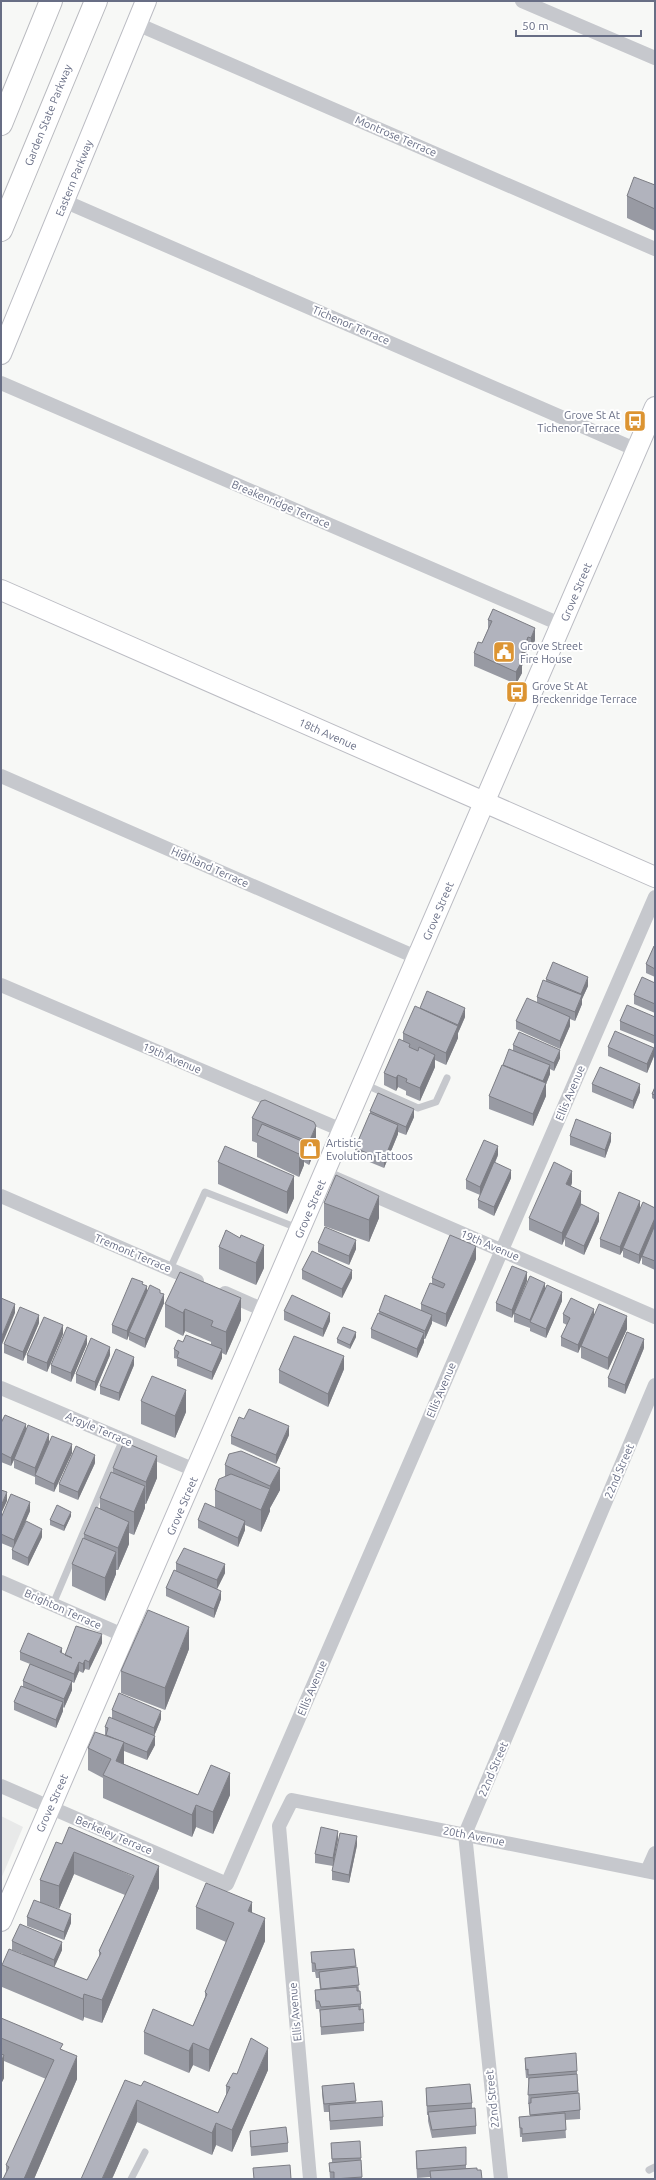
<svg xmlns="http://www.w3.org/2000/svg" width="656" height="2180" font-family="Ubuntu,sans-serif">
<rect width="100%" height="100%" fill="#f7f8f6"/>
<path fill="#e8e9e9" d="M1 1816 23 1827 1 1879Z"/>
<g fill="none" stroke-linecap="round" stroke-linejoin="round">
<g stroke="#bbbcc3" stroke-width="22">
<g id="secondary">
<path d="M1 354 146 1"/>
<path d="M1 590 655 877"/>
<path d="M1 1921 655 407"/>
</g>
</g>
<g stroke="#b9babf" stroke-width="24">
<g id="highway">
<path d="M1 124 51 1"/>
<path d="M1 230 96 1"/>
</g>
</g>
<g stroke="#c6c8cd" stroke-width="7">
<path d="M364 1084 418 1108 436 1102 447 1078"/>
<path d="M170 1269 205 1192 300 1229"/>
<path d="M53 1604 123 1439"/>
<path d="M649 2170 655 2167"/>
<path d="M131 2179 145 2152"/>
</g>
<g stroke="#c6c8cd" stroke-width="14">
<path d="M522 1 655 58"/>
<path d="M137 24 655 249"/>
<path d="M64 201 637 450"/>
<path d="M1 383 562 625"/>
<path d="M1 776 418 958"/>
<path d="M1 985 344 1131"/>
<path d="M325 1174 655 1317"/>
<path d="M1 1196 197 1281"/>
<path d="M225 1293 266 1311"/>
<path d="M1 1388 197 1471"/>
<path d="M1 1582 125 1636"/>
<path d="M1 1786 227 1884 655 897"/>
<path d="M647 1871 655 1853"/>
<path d="M310 2179 279 1826 292 1800 655 1873"/>
<path d="M501 2179 465 1834 655 1385"/>
</g>
<use href="#secondary" stroke="#fff" stroke-width="20"/>
<use href="#highway" stroke="#fff" stroke-width="22"/>
</g>
<g fill="#989aa3">
<path d="M655 185V231L627 218V196Z"/>
<path d="M493 609 535 640 531 651 528 649 522 666V673L516 684 474 666V653L482 643 488 629V620Z"/>
<path d="M655 937V977L646 973V964L655 946Z"/>
<path d="M546 979 588 986 582 999V1004L575 1021 570 1019V1026L560 1049 516 1029V1021L537 1002V997L546 981Z"/>
<path d="M655 983V1013L634 1004V995Z"/>
<path d="M420 1008 465 1017 458 1033V1038L446 1065 435 1060V1067L420 1101 406 1095V1091L398 1087 396 1091 384 1085V1073L403 1040V1033Z"/>
<path d="M655 1017V1044L620 1030V1021Z"/>
<path d="M513 1045 560 1058 554 1071 550 1069V1074L546 1084V1096L533 1126 489 1109V1096L503 1065 513 1051Z"/>
<path d="M608 1047 654 1056 647 1073 608 1056Z"/>
<path d="M592 1084 640 1092 633 1109 592 1092Z"/>
<path d="M655 1087V1100L652 1098V1094Z"/>
<path d="M261 1101 316 1148 309 1165 304 1162V1165L299 1177 257 1157V1143L252 1141V1118Z"/>
<path d="M370 1111 414 1117 406 1135 398 1132V1134L384 1168 355 1156V1148L370 1114Z"/>
<path d="M570 1136 611 1141 605 1158 570 1145Z"/>
<path d="M498 1155 495 1163 511 1178 494 1216 478 1208V1200L480 1195 466 1189V1180Z"/>
<path d="M218 1162 294 1176V1198L287 1214 218 1184Z"/>
<path d="M572 1183 571 1186 581 1203V1204L599 1221 584 1255 565 1246V1239L562 1245 529 1230V1218Z"/>
<path d="M324 1203 379 1218 369 1242 324 1226Z"/>
<path d="M655 1208V1270L642 1264V1256L639 1264 623 1257V1250L620 1255 600 1247V1239L640 1209Z"/>
<path d="M226 1230 264 1268 256 1285 219 1269V1247Z"/>
<path d="M318 1243 356 1249 349 1265 318 1252Z"/>
<path d="M476 1259 446 1327 432 1321V1323L425 1339H424V1342L417 1358 371 1338V1329L379 1314V1311L421 1310V1304L432 1283V1278Z"/>
<path d="M302 1270 352 1278 342 1298 302 1279Z"/>
<path d="M527 1281 512 1318 496 1311V1303Z"/>
<path d="M143 1285 147 1293H160L164 1303 145 1348 129 1340V1335L127 1340 112 1333V1325Z"/>
<path d="M545 1288 562 1301 546 1338 530 1331V1327V1328L514 1322V1313Z"/>
<path d="M165 1304 241 1320 226 1355 222 1353V1358L212 1380 177 1366V1359L174 1358V1349L183 1342 211 1345V1342L185 1331 183 1336 165 1327Z"/>
<path d="M284 1311 330 1321 323 1337 284 1320Z"/>
<path d="M563 1314 594 1316 627 1329 608 1370 581 1358V1346L578 1353 561 1346V1337L567 1325 563 1323Z"/>
<path d="M39 1323 23 1361 4 1353V1344Z"/>
<path d="M63 1334 47 1372 27 1363V1355Z"/>
<path d="M356 1337 350 1349 337 1343V1339Z"/>
<path d="M87 1344 71 1382 51 1373V1365Z"/>
<path d="M644 1348 625 1394 608 1387V1378Z"/>
<path d="M110 1355 95 1391 76 1383V1374Z"/>
<path d="M134 1365 119 1401 100 1394V1386Z"/>
<path d="M344 1369 328 1407 279 1383V1370Z"/>
<path d="M141 1401 186 1412 175 1438 141 1424Z"/>
<path d="M1 1423 26 1431 72 1453 54 1492 35 1484V1477L14 1468V1460L11 1466 1 1462Z"/>
<path d="M289 1435 276 1464 231 1444V1436Z"/>
<path d="M95 1463 78 1500 59 1492V1484Z"/>
<path d="M225 1465 280 1490 270 1508V1511L261 1532 245 1525V1530L238 1547 198 1528V1520L215 1507V1490L225 1477Z"/>
<path d="M113 1468 157 1478 146 1504H145V1508L134 1535 129 1533V1544L118 1570H116V1574L105 1601 72 1586V1564L84 1538V1534L100 1509V1498L113 1473Z"/>
<path d="M30 1511 16 1542 42 1537 28 1566 12 1559V1550L13 1548 1 1543V1518Z"/>
<path d="M71 1516 64 1531 50 1525V1520Z"/>
<path d="M176 1563 225 1573 217 1589 221 1599 214 1618 166 1596V1588L176 1571Z"/>
<path d="M102 1643 89 1670 85 1669 83 1673 79 1671 74 1683 72 1682V1690L64 1708 63 1707V1711L56 1728 14 1710V1702L23 1687V1681L30 1664 20 1660V1652L62 1654 65 1655Z"/>
<path d="M189 1649 165 1710 121 1693V1671Z"/>
<path d="M112 1710 161 1719 154 1736 155 1745 147 1760 124 1751V1764L198 1795H230L213 1834 196 1827 192 1837 103 1798V1778L88 1770V1748L105 1735V1727L112 1718Z"/>
<path d="M338 1839 333 1866 315 1863V1854Z"/>
<path d="M56 1842 159 1888 102 2023 84 2017 83 2021 2 1987V1965L23 1954 12 1950V1941L62 1950 54 1967 87 1980 99 1958V1951L125 1895 74 1874 59 1909 41 1903 71 1923 64 1940 27 1926V1917L40 1902V1880Z"/>
<path d="M357 1845 349 1883 332 1880V1871Z"/>
<path d="M196 1907 252 1913 265 1941 209 2072 193 2065 189 2073 144 2054V2032L193 2026 205 1997V1992L226 1942 196 1929Z"/>
<path d="M354 1949 356 1968 361 2004V2009L364 2023V2031L321 2035 320 2013 319 2009H316L315 1999V1990H320L319 1978H316L315 1972H312L311 1952Z"/>
<path d="M1 2018 63 2050 77 2079 34 2179H3L6 2172V2165L46 2079 4 2061V2078L1 2084Z"/>
<path d="M525 2058 577 2071V2079L580 2110V2119L565 2120 566 2138 522 2142V2137H520L519 2117 530 2116 529 2104H528L529 2084 528 2078H526L525 2066Z"/>
<path d="M268 2070 232 2152 216 2145 212 2155 137 2122 112 2179 141 2086 218 2113 226 2095V2086L237 2074Z"/>
<path d="M354 2083 356 2103 383 2117V2126L330 2130 329 2112H324L322 2094V2086Z"/>
<path d="M426 2088 472 2103V2109L476 2126V2134L432 2138 428 2121V2115H427Z"/>
<path d="M250 2131 288 2143V2152L251 2156 250 2140Z"/>
<path d="M331 2143 361 2158 362 2179H330L329 2163 332 2162Z"/>
<path d="M466 2147V2168L477 2170 431 2179H430V2177L417 2178 416 2160V2151Z"/>
</g>
<g fill="#7c7d84">
<path d="M535 628V640L531 651V638Z"/>
<path d="M528 637V649L522 666V673L516 684V672L519 660Z"/>
<path d="M588 977V986L582 999V1004L575 1021V1012L581 999V994Z"/>
<path d="M465 1008V1017L458 1033V1025Z"/>
<path d="M570 1017V1026L560 1049V1041Z"/>
<path d="M458 1026V1038L446 1065V1053Z"/>
<path d="M654 1048V1056L647 1073V1064Z"/>
<path d="M560 1050V1058L554 1071V1063Z"/>
<path d="M435 1055V1067L420 1101V1088Z"/>
<path d="M550 1065V1074L546 1084V1096L533 1126V1114L543 1089V1081Z"/>
<path d="M398 1075V1087L396 1091V1078Z"/>
<path d="M640 1084V1092L633 1109V1101Z"/>
<path d="M414 1109V1117L406 1135V1127Z"/>
<path d="M398 1125V1134L384 1168V1160Z"/>
<path d="M316 1126V1148L309 1165V1142Z"/>
<path d="M611 1133V1141L605 1158V1150Z"/>
<path d="M304 1142V1165L299 1177V1154Z"/>
<path d="M498 1146V1155L480 1195V1187Z"/>
<path d="M511 1170V1178L494 1216V1207Z"/>
<path d="M572 1171V1183L566 1196V1184Z"/>
<path d="M294 1176V1198L287 1214V1192Z"/>
<path d="M581 1191V1203L566 1238 565 1237 562 1245V1233Z"/>
<path d="M379 1196V1218L369 1242V1220Z"/>
<path d="M640 1201V1210L623 1248V1250L620 1255V1247Z"/>
<path d="M599 1213V1221L584 1255V1246Z"/>
<path d="M655 1218V1226L639 1264V1255Z"/>
<path d="M356 1240V1249L349 1265V1256Z"/>
<path d="M264 1245V1268L256 1285V1263Z"/>
<path d="M476 1246V1259L446 1327V1314Z"/>
<path d="M352 1270V1278L342 1298V1289Z"/>
<path d="M527 1272V1281L512 1318V1310Z"/>
<path d="M545 1283V1291L530 1322V1328V1320Z"/>
<path d="M147 1286V1295L129 1332V1335L127 1340V1331Z"/>
<path d="M562 1292V1301L546 1338V1329Z"/>
<path d="M164 1294V1303L145 1348V1339Z"/>
<path d="M241 1298V1320L226 1355V1332Z"/>
<path d="M15 1304V1313L1 1347V1338Z"/>
<path d="M185 1309V1331L183 1336V1313Z"/>
<path d="M594 1309V1317L578 1353V1345Z"/>
<path d="M330 1313V1321L323 1337V1329Z"/>
<path d="M39 1315V1323L23 1361V1352Z"/>
<path d="M432 1315V1323L425 1339V1331Z"/>
<path d="M627 1316V1329L608 1370V1358Z"/>
<path d="M63 1325V1334L47 1372V1363Z"/>
<path d="M356 1332V1337L350 1349V1345Z"/>
<path d="M424 1333V1342L417 1358V1349Z"/>
<path d="M87 1336V1344L71 1382V1373Z"/>
<path d="M644 1339V1348L625 1394V1385Z"/>
<path d="M110 1347V1355L95 1391V1382Z"/>
<path d="M222 1349V1358L212 1380V1372Z"/>
<path d="M344 1356V1369L328 1407V1394Z"/>
<path d="M134 1357V1365L119 1401V1393Z"/>
<path d="M186 1390V1412L175 1438V1416Z"/>
<path d="M26 1424V1433L11 1466V1458Z"/>
<path d="M289 1426V1435L276 1464V1455Z"/>
<path d="M49 1434V1443L35 1477V1468Z"/>
<path d="M72 1444V1453L54 1492V1484Z"/>
<path d="M95 1455V1463L78 1500V1492Z"/>
<path d="M157 1456V1478L146 1504V1482Z"/>
<path d="M280 1468V1490L270 1508V1511L261 1532V1510L270 1490V1486Z"/>
<path d="M145 1486V1508L134 1535V1512Z"/>
<path d="M7 1492V1501L1 1514V1506Z"/>
<path d="M30 1502V1511L14 1548V1540Z"/>
<path d="M71 1512V1516L64 1531V1526Z"/>
<path d="M245 1521V1530L238 1547V1538Z"/>
<path d="M129 1522V1544L118 1570V1548Z"/>
<path d="M42 1529V1537L28 1566V1558Z"/>
<path d="M116 1552V1574L105 1601V1578Z"/>
<path d="M225 1564V1573L217 1589V1580Z"/>
<path d="M221 1591V1599L214 1618V1609Z"/>
<path d="M189 1627V1649L165 1710V1688Z"/>
<path d="M102 1634V1643L89 1670V1662Z"/>
<path d="M62 1648V1657L60 1652Z"/>
<path d="M85 1660V1669L83 1673V1664Z"/>
<path d="M79 1662V1671L74 1683V1674Z"/>
<path d="M72 1681V1690L64 1708V1699Z"/>
<path d="M63 1702V1711L56 1728V1720Z"/>
<path d="M161 1711V1719L154 1736V1728Z"/>
<path d="M155 1736V1745L147 1760V1752Z"/>
<path d="M124 1742V1765L116 1761Z"/>
<path d="M230 1773V1795L213 1834V1812Z"/>
<path d="M196 1805V1827L192 1837V1815Z"/>
<path d="M338 1831V1839L333 1866V1858Z"/>
<path d="M357 1836V1845L349 1883V1875Z"/>
<path d="M74 1852V1874L59 1909V1886Z"/>
<path d="M159 1866V1888L102 2023V2000Z"/>
<path d="M252 1902V1924L248 1911Z"/>
<path d="M71 1914V1923L64 1940V1932Z"/>
<path d="M265 1918V1941L209 2072V2050Z"/>
<path d="M62 1942V1950L54 1968V1960Z"/>
<path d="M84 1994V2017L83 2021V1999Z"/>
<path d="M193 2043V2065L189 2073V2051Z"/>
<path d="M268 2048V2070L232 2152V2130Z"/>
<path d="M4 2055V2078L1 2084V2062Z"/>
<path d="M77 2056V2079L34 2179H24Z"/>
<path d="M137 2100V2122L112 2179H102Z"/>
<path d="M216 2123V2145L212 2155V2133Z"/>
</g>
<g fill="#b1b3bd" stroke="#7c7d84">
<path d="M634 177 655 185V209L627 196Z"/>
<path d="M493 609 535 628 531 638 528 637 519 660 522 661 516 672 474 653 478 642 482 643 492 621 488 620Z"/>
<path d="M654 946 655 947V969L646 964Z"/>
<path d="M553 962 588 977 581 994 546 979Z"/>
<path d="M642 977 655 983V1004L634 995Z"/>
<path d="M543 980 582 995 575 1012 537 997Z"/>
<path d="M427 991 465 1008 458 1025 420 1008Z"/>
<path d="M527 998 570 1017 560 1041 516 1021Z"/>
<path d="M627 1005 655 1017V1036L620 1021Z"/>
<path d="M415 1006 458 1026 446 1053 403 1033Z"/>
<path d="M615 1031 654 1048 647 1064 608 1047Z"/>
<path d="M519 1032 560 1050 554 1063 513 1045Z"/>
<path d="M399 1039 410 1044 409 1047 418 1051 419 1047 435 1055 420 1088 406 1082 407 1079 398 1075 396 1078 384 1073Z"/>
<path d="M509 1049 550 1065 543 1081 503 1065Z"/>
<path d="M502 1065 546 1083 533 1114 489 1096Z"/>
<path d="M600 1067 640 1084 633 1101 592 1084Z"/>
<path d="M655 1087V1095L652 1094Z"/>
<path d="M378 1093 414 1109 406 1127 370 1111Z"/>
<path d="M265 1100 314 1122 316 1126 309 1142 252 1118 261 1101Z"/>
<path d="M370 1113 398 1125 384 1160 355 1148Z"/>
<path d="M576 1119 611 1133 605 1150 570 1136Z"/>
<path d="M262 1124 304 1142 299 1154 257 1135Z"/>
<path d="M484 1140 498 1146 480 1187 466 1180Z"/>
<path d="M225 1146 294 1176 287 1192 218 1162Z"/>
<path d="M494 1162 511 1170 494 1207 478 1200Z"/>
<path d="M554 1162 572 1171 566 1184 581 1191 562 1233 529 1218Z"/>
<path d="M336 1175 379 1196 369 1220 324 1203Z"/>
<path d="M619 1192 640 1201 620 1247 600 1239Z"/>
<path d="M643 1202 655 1208V1218L639 1255 623 1248Z"/>
<path d="M581 1204 599 1213 584 1246 565 1237Z"/>
<path d="M655 1225V1261L642 1256Z"/>
<path d="M325 1227 356 1240 349 1256 318 1243Z"/>
<path d="M226 1230 240 1238 241 1235 264 1245 256 1263 219 1247Z"/>
<path d="M450 1235 476 1246 446 1314 421 1304 430 1283 443 1288 445 1284 432 1278Z"/>
<path d="M312 1251 352 1270 342 1289 302 1270Z"/>
<path d="M512 1266 527 1272 512 1310 496 1303Z"/>
<path d="M180 1272 241 1298 226 1332 211 1326 213 1321 185 1309 183 1313 165 1304Z"/>
<path d="M530 1276 545 1283 530 1320 514 1313Z"/>
<path d="M132 1278 143 1282 142 1284 147 1286 127 1331 112 1325Z"/>
<path d="M150 1285 160 1290V1293L164 1294 145 1339 129 1332Z"/>
<path d="M547 1285 562 1292 546 1329 530 1322Z"/>
<path d="M292 1295 330 1313 323 1329 284 1311Z"/>
<path d="M385 1295 432 1315 425 1331 379 1311Z"/>
<path d="M1 1298 15 1304 1 1338Z"/>
<path d="M571 1298 594 1309 578 1345 561 1337 570 1318 563 1314Z"/>
<path d="M599 1304 627 1316 608 1358 581 1346Z"/>
<path d="M20 1307 39 1315 23 1352 4 1344Z"/>
<path d="M378 1313 424 1333 417 1349 371 1329Z"/>
<path d="M44 1317 63 1325 47 1363 27 1355Z"/>
<path d="M67 1327 87 1336 71 1373 51 1365Z"/>
<path d="M343 1327 356 1332 350 1345 337 1339Z"/>
<path d="M627 1332 644 1339 625 1385 608 1378Z"/>
<path d="M186 1335 222 1349 212 1372 177 1357 179 1352 174 1349 178 1340 183 1342Z"/>
<path d="M294 1336 344 1356 328 1394 279 1370Z"/>
<path d="M91 1338 110 1347 95 1382 76 1374Z"/>
<path d="M116 1349 134 1357 119 1393 100 1386Z"/>
<path d="M152 1376 186 1390 175 1416 141 1401Z"/>
<path d="M249 1409 289 1426 276 1455 231 1436 239 1417 244 1419Z"/>
<path d="M5 1415 26 1424 11 1458 1 1453V1423Z"/>
<path d="M28 1425 49 1434 35 1468 14 1459Z"/>
<path d="M52 1436 72 1444 54 1484 35 1475Z"/>
<path d="M124 1442 157 1456 146 1482 113 1468Z"/>
<path d="M76 1446 95 1455 78 1492 59 1484Z"/>
<path d="M241 1451 280 1468 270 1486 225 1465 229 1454Z"/>
<path d="M111 1472 145 1486 134 1512 100 1498Z"/>
<path d="M231 1474 270 1489 261 1510 215 1490 219 1479Z"/>
<path d="M1 1490 7 1492 1 1506Z"/>
<path d="M11 1494 30 1502 14 1540 1 1534V1518Z"/>
<path d="M205 1503 245 1521 238 1538 198 1520Z"/>
<path d="M57 1505 71 1512 64 1526 50 1520Z"/>
<path d="M96 1507 129 1522 118 1548 84 1534Z"/>
<path d="M26 1521 42 1529 28 1558 12 1550Z"/>
<path d="M83 1538 116 1552 105 1578 72 1564Z"/>
<path d="M184 1548 225 1564 217 1580 176 1563Z"/>
<path d="M174 1570 221 1591 214 1609 166 1588Z"/>
<path d="M148 1610 189 1627 165 1688 121 1671Z"/>
<path d="M76 1626 102 1634 89 1662 85 1660 83 1664 79 1662 74 1674 20 1652 28 1633 62 1648 60 1652 72 1658 65 1655Z"/>
<path d="M30 1664 72 1681 64 1699 23 1681Z"/>
<path d="M21 1686 63 1702 56 1720 14 1702Z"/>
<path d="M119 1693 161 1711 154 1728 112 1710Z"/>
<path d="M109 1717 155 1736 147 1752 106 1735 108 1728 105 1727Z"/>
<path d="M95 1732 124 1742 116 1761 198 1795 211 1765 230 1773 213 1812 196 1805 192 1815 103 1775 111 1759 88 1748Z"/>
<path d="M69 1827 159 1866 102 2000 84 1994 83 1999 2 1965 9 1949 87 1980 101 1953 99 1951 134 1876 74 1852 59 1886 40 1880 56 1842 62 1844Z"/>
<path d="M321 1827 338 1831 333 1858 315 1854Z"/>
<path d="M340 1833 357 1836 349 1875 332 1871Z"/>
<path d="M206 1883 252 1902 248 1911 265 1918 209 2050 193 2043 189 2051 144 2032 153 2009 193 2026 207 1994 205 1992 234 1923 196 1907Z"/>
<path d="M34 1900 71 1914 64 1932 27 1917Z"/>
<path d="M20 1924 62 1942 54 1960 12 1941Z"/>
<path d="M354 1949 356 1966 316 1970 315 1963H312L311 1952Z"/>
<path d="M357 1967 359 1985 321 1989 319 1972Z"/>
<path d="M357 1987V1991H360L361 2004 321 2007 319 2001H316L315 1990Z"/>
<path d="M359 2006V2010L363 2009 364 2023 321 2027 320 2010Z"/>
<path d="M1 2018 63 2044 60 2049 77 2056 24 2179H3L9 2167 6 2165 54 2060 1 2038Z"/>
<path d="M251 2038 268 2048 232 2130 216 2123 212 2133 137 2100 102 2179H81L125 2080 141 2086 144 2081 218 2113 230 2087 226 2086 233 2073 237 2074Z"/>
<path d="M576 2053 577 2071 528 2075V2069L526 2070 525 2058Z"/>
<path d="M1 2054 4 2055 1 2062Z"/>
<path d="M577 2074 578 2091 528 2095 529 2078Z"/>
<path d="M354 2083 356 2101 324 2104 322 2086Z"/>
<path d="M470 2084 472 2103 427 2106 426 2088Z"/>
<path d="M579 2093 580 2110 530 2115 529 2103H531V2098Z"/>
<path d="M382 2101 383 2117 330 2121 329 2105Z"/>
<path d="M475 2108 476 2126 432 2130 428 2112Z"/>
<path d="M565 2113 566 2130 522 2134V2128H520L519 2117Z"/>
<path d="M286 2127 288 2143 251 2147 250 2131Z"/>
<path d="M360 2141 361 2158 332 2159 331 2143Z"/>
<path d="M466 2147V2165L417 2169 416 2151Z"/>
<path d="M361 2160 362 2177 334 2179V2172H330L329 2163Z"/>
<path d="M290 2165 291 2179H254L253 2168Z"/>
<path d="M477 2168V2170H481L482 2179H431L430 2171Z"/>
</g>
<defs>
<g id="bus-square" transform="scale(1.15)"><rect x="-9" y="-9" width="18" height="18" rx="4" fill="#dc9432" stroke="#fff"/><path d="M-5-6H5V4H4V6H2V4H-2V6H-4V4H-5ZM-3.5-4V0h7V-4ZM-3.5 1.2v1.5H-2V1.2ZM2 1.2v1.5H3.5V1.2Z" fill="#fff"/></g>
<g id="civic-square" transform="scale(1.15)"><rect x="-9" y="-9" width="18" height="18" rx="4" fill="#dc9432" stroke="#fff"/><path d="M-.6-6.5H3V-4.5H.6V-3L4-1V1h2V6H-6V1h2V-1L-.6-3ZM-1.2 2.5V6h2.4V2.5Z" fill="#fff"/></g>
<g id="shop-square" transform="scale(1.15)"><rect x="-9" y="-9" width="18" height="18" rx="4" fill="#dc9432" stroke="#fff"/><path d="M-5-2.5h2.3a2.7 3.5 0 0 1 5.4 0H5L5.5 6h-11ZM-1.5-2.5h3a1.5 2.3 0 0 0-3 0Z" fill="#fff"/></g>
</defs>
<g fill-rule="evenodd">
<use href="#bus-square" x="635" y="421"/>
<use href="#civic-square" x="504" y="652"/>
<use href="#bus-square" x="517" y="692"/>
<use href="#shop-square" x="310" y="1149"/>
</g>
<g text-anchor="middle" dominant-baseline="central" stroke-width="4" stroke-linejoin="round" paint-order="stroke">
<g font-size="11" fill="#686e85" stroke="#fff">
<text transform="translate(48 115) rotate(-68)">Garden State Parkway</text>
<text transform="translate(396 136) rotate(23)">Montrose Terrace</text>
<text transform="translate(74 178) rotate(-68)">Eastern Parkway</text>
<text transform="translate(351 325) rotate(23)">Tichenor Terrace</text>
<text transform="translate(281 504) rotate(23)">Breakenridge Terrace</text>
<text transform="translate(576 592) rotate(-67)">Grove Street</text>
<text transform="translate(328 734) rotate(24)">18th Avenue</text>
<text transform="translate(210 867) rotate(24)">Highland Terrace</text>
<text transform="translate(438 911) rotate(-67)">Grove Street</text>
<text transform="translate(172 1058) rotate(23)">19th Avenue</text>
<text transform="translate(570 1093) rotate(-67)">Ellis Avenue</text>
<text transform="translate(310 1209) rotate(-67)">Grove Street</text>
<text transform="translate(490 1245) rotate(23)">19th Avenue</text>
<text transform="translate(133 1253) rotate(23)">Tremont Terrace</text>
<text transform="translate(441 1390) rotate(-67)">Ellis Avenue</text>
<text transform="translate(99 1429) rotate(23)">Argyle Terrace</text>
<text transform="translate(619 1471) rotate(-67)">22nd Street</text>
<text transform="translate(182 1506) rotate(-67)">Grove Street</text>
<text transform="translate(63 1609) rotate(24)">Brighton Terrace</text>
<text transform="translate(312 1688) rotate(-67)">Ellis Avenue</text>
<text transform="translate(493 1769) rotate(-67)">22nd Street</text>
<text transform="translate(52 1803) rotate(-66)">Grove Street</text>
<text transform="translate(114 1835) rotate(23)">Berkeley Terrace</text>
<text transform="translate(474 1836) rotate(11)">20th Avenue</text>
<text transform="translate(295 2012) rotate(-95)">Ellis Avenue</text>
<text transform="translate(492 2099) rotate(-96)">22nd Street</text>
</g>
<g font-size="11" fill="#686e85" stroke="#fff" text-anchor="start">
<text x="620" y="415" text-anchor="end">Grove St At<tspan x="620" dy="13">Tichenor Terrace</tspan></text>
<text x="520" y="646">Grove Street<tspan x="520" dy="13">Fire House</tspan></text>
<text x="532" y="686">Grove St At<tspan x="532" dy="13">Breckenridge Terrace</tspan></text>
<text x="326" y="1143">Artistic<tspan x="326" dy="13">Evolution Tattoos</tspan></text>
</g>
</g>
<rect width="656" height="2180" fill="none" stroke="#686e85" stroke-width="4"/>
<path d="M516 30v6h125v-6" fill="none" stroke="#686e85" stroke-width="2"/>
<text x="522" y="30" font-size="12" fill="#686e85" stroke="#ffffff" stroke-width="3" paint-order="stroke">50 m</text>
</svg>
